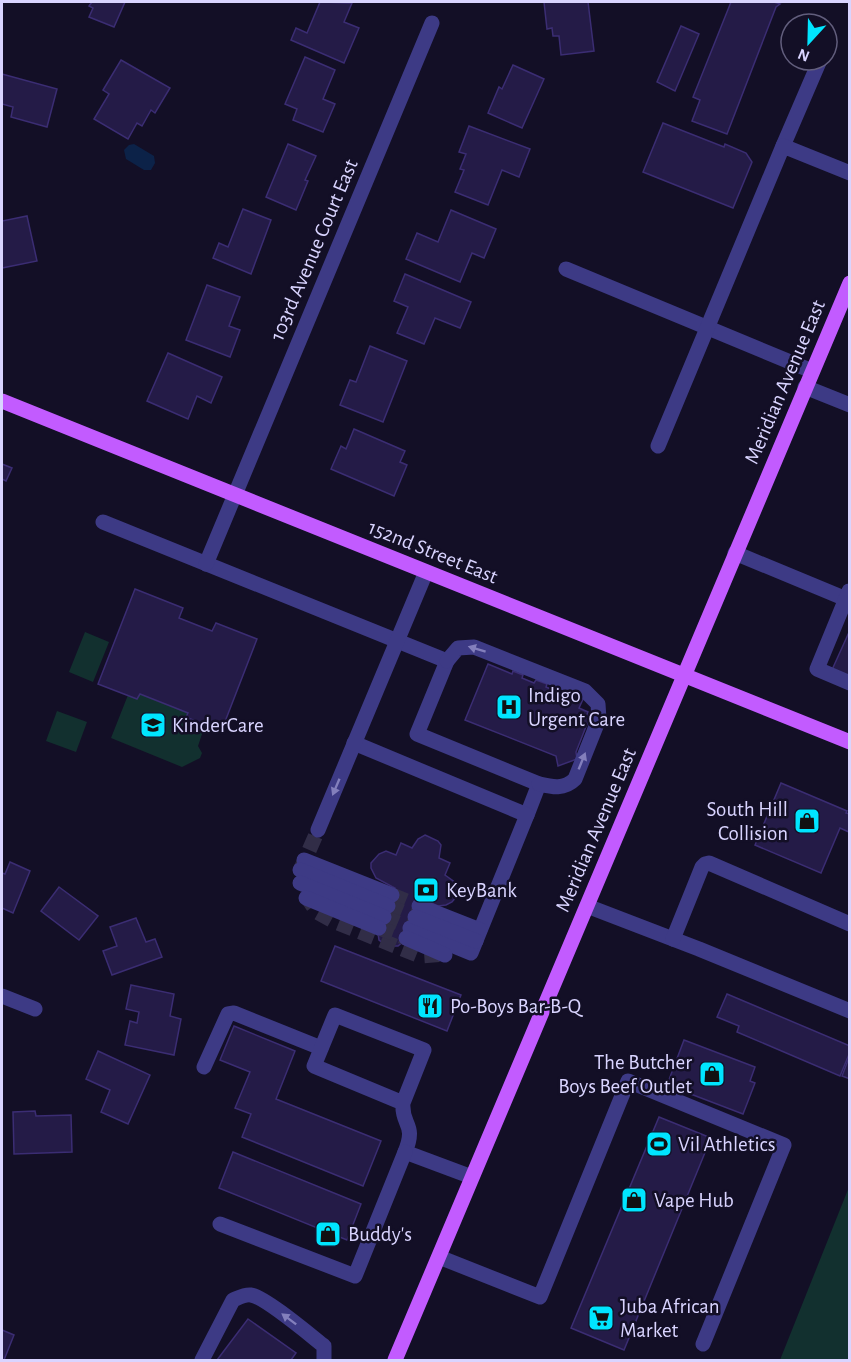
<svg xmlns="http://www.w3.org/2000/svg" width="851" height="1362" font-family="'Alegreya Sans',sans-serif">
<rect width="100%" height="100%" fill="#130f26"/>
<g fill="#12302f">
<path d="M85 632 109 642 93 682 69 672Z"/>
<path d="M140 694 188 713 186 718 205 725 198 746 202 753 200 758 182 767 111 738 128 695 137 699Z"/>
<path d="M57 711 87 722 76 752 46 741Z"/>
<path d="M849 1187V1360H780Z"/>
</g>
<path fill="#0c2248" d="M134 144 154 156 155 163 151 170H144L126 159 124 150 129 145Z"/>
<g fill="#241b47" stroke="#3b2d73" stroke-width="1.5">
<path d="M92 2H125L114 27 89 17 93 8 89 6Z"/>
<path d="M320 2 352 3 344 22 359 28 344 63 291 40 296 28 307 33Z"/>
<path d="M544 2H588L594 51 561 55 559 36H553L552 28 547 29Z"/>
<path d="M731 2H774L780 4 776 7 727 134 692 121 700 100 693 97Z"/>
<path d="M681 26 699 34 675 91 657 82Z"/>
<path d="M305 57 335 70 323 99 335 104 323 132 293 120 297 109 285 104Z"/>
<path d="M121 60 170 88 155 113 151 110 142 126 137 123 128 139 94 119 109 94 103 90Z"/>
<path d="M513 65 544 79 522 128 488 113 499 87 502 89Z"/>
<path d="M2 74 57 89 47 127 11 117 13 107 2 104Z"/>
<path d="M663 123 724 147 725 144 746 153 752 162 733 208 643 172Z"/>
<path d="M469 126 530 149 519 177 502 170 488 205 455 192 464 170 460 169 466 154 459 152Z"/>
<path d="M288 144 316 156 305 180 308 181 296 210 266 197Z"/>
<path d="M243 209 271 220 251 274 213 258 219 243 228 247Z"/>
<path d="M451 210 496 229 484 258 472 253 460 282 406 259 417 233 438 242Z"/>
<path d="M27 216 37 261 2 268V221Z"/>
<path d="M405 274 471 302 460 328 435 318 424 344 397 333 408 307 394 301Z"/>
<path d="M207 285 240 297 229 326 240 330 230 357 186 340Z"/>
<path d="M370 346 407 361 383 422 340 405 350 380 356 382Z"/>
<path d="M168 353 222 377 211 403 197 396 188 419 147 401Z"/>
<path d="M354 429 405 451 400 462 407 465 394 496 331 469 341 446 346 449Z"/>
<path d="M2 464 12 468 6 481 2 479Z"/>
<path d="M135 589 183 608 179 618 212 631 216 623 257 639 221 732 186 717 188 713 140 694 137 699 98 684Z"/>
<path d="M850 630V680L831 672Z"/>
<path d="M488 664 512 674 513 671 523 675 522 678 534 683 536 680 547 684 546 687 569 697 571 692 584 697 579 708 588 712 586 718 589 719 576 752 577 759 558 766 556 756 465 720Z"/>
<path d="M781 783 847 811 846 813 850 814 849 832 840 828 821 873 755 845Z"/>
<path d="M425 835 438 841 441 845 439 858 450 863 445 875 456 883 457 896 452 902 446 905 438 906 422 899 405 940 398 946H387L379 940 378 933 395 888 376 878 371 868V863L379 854 386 851 396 855 401 843 412 848 418 839Z"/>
<path d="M10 862 30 871 13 913 2 908V873L5 874Z"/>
<path d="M59 887 98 916 79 940 41 911Z"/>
<path d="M136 918 146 942 155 939 162 957 112 975 103 951 117 946 110 927Z"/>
<path d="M335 946 461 995 447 1031 321 981Z"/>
<path d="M131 985 174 994 170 1016 181 1019 174 1055 125 1045 130 1021 137 1023 139 1012 126 1009Z"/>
<path d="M727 994 850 1046V1052L840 1076 737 1032 739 1026 717 1017Z"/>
<path d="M234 1026 295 1051 276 1099 381 1141 363 1186 242 1137 251 1114 235 1108 250 1072 220 1060Z"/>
<path d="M684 1040 755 1067 750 1081 755 1083 743 1114 667 1085Z"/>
<path d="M98 1051 150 1075 128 1124 101 1112 110 1090 86 1079Z"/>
<path d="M850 1055V1079L842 1076Z"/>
<path d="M35 1111 36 1116 71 1115 72 1152 14 1154 13 1112Z"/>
<path d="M659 1117 711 1138 624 1350 571 1328Z"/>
<path d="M233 1152 361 1204 347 1240 219 1188Z"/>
<path d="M248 1319 296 1353 291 1360H217Z"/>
<path d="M2 1330 14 1335 4 1360H2Z"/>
</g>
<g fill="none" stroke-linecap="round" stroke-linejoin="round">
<g stroke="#312d47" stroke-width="15" stroke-dasharray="15 8" stroke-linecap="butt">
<path d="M300 871 318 830"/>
<path d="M305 894 317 912 333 921 420 956 448 954"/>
<path d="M392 895 419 906"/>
<path d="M388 906 415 917"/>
<path d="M384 917 410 928"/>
<path d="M379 928 406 938"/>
</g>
<g stroke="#3d3a85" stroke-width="15">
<path d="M783 146 820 60"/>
<path d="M566 269 812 371"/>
<path d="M805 387 850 405"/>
<path d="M658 446 783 146 850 173"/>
<path d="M103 522 447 661 417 734 539 784 527 815"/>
<path d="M735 553 846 599"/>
<path d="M206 564 432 23"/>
<path d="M849 591 817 669 850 683"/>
<path d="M447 661 458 648 474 647 585 691 598 704 599 719 575 779C564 790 552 787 539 784"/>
<path d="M354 743 527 815 471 953 410 928"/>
<path d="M318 830 426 572"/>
<path d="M304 860 392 895"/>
<path d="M300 870 388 906"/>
<path d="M300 883 384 917"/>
<path d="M306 898 379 928"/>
<path d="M419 906 480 930"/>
<path d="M587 906 699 949 850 1011"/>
<path d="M415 917 476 941"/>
<path d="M406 938 445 955"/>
<path d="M673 939 702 867 705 864 709 863 850 924"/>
<path d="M2 996 35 1009"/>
<path d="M204 1067 228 1014 234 1013 321 1048"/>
<path d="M403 1103 424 1050 335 1015 314 1066 403 1103C401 1126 417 1123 405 1152L472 1177"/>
<path d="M220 1224 355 1276 405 1152"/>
<path d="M439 1257 540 1297 628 1081 784 1145 703 1344"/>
<path d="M202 1360 233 1300C238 1298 245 1294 251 1295 265 1297 310 1335 324 1346V1360"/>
</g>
<g stroke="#c25bff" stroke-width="15">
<path d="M2 401 850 742"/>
<path d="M395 1360 850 283"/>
</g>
</g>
<defs><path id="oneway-solid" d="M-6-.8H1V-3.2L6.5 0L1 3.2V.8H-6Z" transform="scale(1.5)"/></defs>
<g fill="#837fbc">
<use href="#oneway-solid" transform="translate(477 649) rotate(-163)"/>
<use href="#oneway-solid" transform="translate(582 761) rotate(-68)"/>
<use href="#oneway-solid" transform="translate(336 787) rotate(113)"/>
<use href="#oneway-solid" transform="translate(289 1319) rotate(-143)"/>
</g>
<defs>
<g id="hospital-square" transform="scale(1.35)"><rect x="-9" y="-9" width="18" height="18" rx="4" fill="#00e5ff" stroke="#130f26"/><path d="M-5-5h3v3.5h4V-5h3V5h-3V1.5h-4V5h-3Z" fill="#111"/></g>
<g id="school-square" transform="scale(1.35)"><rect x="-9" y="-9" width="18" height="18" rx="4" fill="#00e5ff" stroke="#130f26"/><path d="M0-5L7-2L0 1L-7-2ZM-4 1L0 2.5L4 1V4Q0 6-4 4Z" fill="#111"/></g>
<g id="shop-square" transform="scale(1.35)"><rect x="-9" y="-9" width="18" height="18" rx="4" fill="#00e5ff" stroke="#130f26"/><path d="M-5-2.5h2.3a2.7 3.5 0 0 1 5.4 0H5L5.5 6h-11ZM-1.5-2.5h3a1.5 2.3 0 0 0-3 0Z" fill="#111"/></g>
<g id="bank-square" transform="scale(1.35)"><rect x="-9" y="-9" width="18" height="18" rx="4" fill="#00e5ff" stroke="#130f26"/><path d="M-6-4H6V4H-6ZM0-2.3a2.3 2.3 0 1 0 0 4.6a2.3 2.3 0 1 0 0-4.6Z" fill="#111"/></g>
<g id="restaurant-square" transform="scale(1.35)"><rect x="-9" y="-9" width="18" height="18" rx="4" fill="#00e5ff" stroke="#130f26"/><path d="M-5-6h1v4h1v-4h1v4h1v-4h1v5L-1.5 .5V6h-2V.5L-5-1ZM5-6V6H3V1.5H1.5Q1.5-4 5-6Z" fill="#111"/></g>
<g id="stadium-square" transform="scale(1.35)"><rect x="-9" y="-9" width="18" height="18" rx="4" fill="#00e5ff" stroke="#130f26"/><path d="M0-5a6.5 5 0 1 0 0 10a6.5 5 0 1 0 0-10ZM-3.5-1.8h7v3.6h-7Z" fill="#111"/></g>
<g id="supermarket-square" transform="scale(1.35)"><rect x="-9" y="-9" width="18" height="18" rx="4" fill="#00e5ff" stroke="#130f26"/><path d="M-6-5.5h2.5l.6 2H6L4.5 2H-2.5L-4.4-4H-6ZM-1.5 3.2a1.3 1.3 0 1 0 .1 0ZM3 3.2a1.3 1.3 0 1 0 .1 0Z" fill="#111"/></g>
</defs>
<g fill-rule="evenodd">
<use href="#hospital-square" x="509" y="707"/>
<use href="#school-square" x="153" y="725"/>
<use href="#shop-square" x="807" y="821"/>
<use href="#bank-square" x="426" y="890"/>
<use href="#restaurant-square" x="430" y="1006"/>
<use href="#shop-square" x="712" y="1074"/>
<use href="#stadium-square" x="659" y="1144"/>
<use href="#shop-square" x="634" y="1200"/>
<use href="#shop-square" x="328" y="1234"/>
<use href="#supermarket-square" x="601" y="1318"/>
</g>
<g text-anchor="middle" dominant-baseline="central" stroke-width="5" stroke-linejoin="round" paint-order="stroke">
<g font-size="21" fill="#d9d4ff" stroke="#130f26">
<text transform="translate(314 250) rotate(-67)">103rd Avenue Court East</text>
<text transform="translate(785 382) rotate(-67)">Meridian Avenue East</text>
<text transform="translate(433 552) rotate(22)">152nd Street East</text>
<text transform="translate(596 830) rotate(-67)">Meridian Avenue East</text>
</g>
<g font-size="21" fill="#d9d4ff" stroke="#130f26" text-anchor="start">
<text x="528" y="695">Indigo<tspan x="528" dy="24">Urgent Care</tspan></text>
<text x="172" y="725">KinderCare</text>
<text x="788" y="809" text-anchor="end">South Hill<tspan x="788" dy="24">Collision</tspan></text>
<text x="446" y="890">KeyBank</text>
<text x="450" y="1006">Po-Boys Bar-B-Q</text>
<text x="692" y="1062" text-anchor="end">The Butcher<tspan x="692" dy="24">Boys Beef Outlet</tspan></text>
<text x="678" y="1144">Vil Athletics</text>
<text x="654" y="1200">Vape Hub</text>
<text x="348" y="1234">Buddy's</text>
<text x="620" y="1306">Juba African<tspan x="620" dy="24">Market</tspan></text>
</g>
</g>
<rect width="851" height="1362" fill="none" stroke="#d9d4ff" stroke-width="6"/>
<g transform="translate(809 42) rotate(202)"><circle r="28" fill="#130f26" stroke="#625e7d" stroke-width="1.5"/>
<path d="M0-4.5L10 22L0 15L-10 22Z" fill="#00e5ff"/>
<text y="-9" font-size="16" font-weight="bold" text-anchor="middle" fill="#d9d4ff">N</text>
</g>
</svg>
